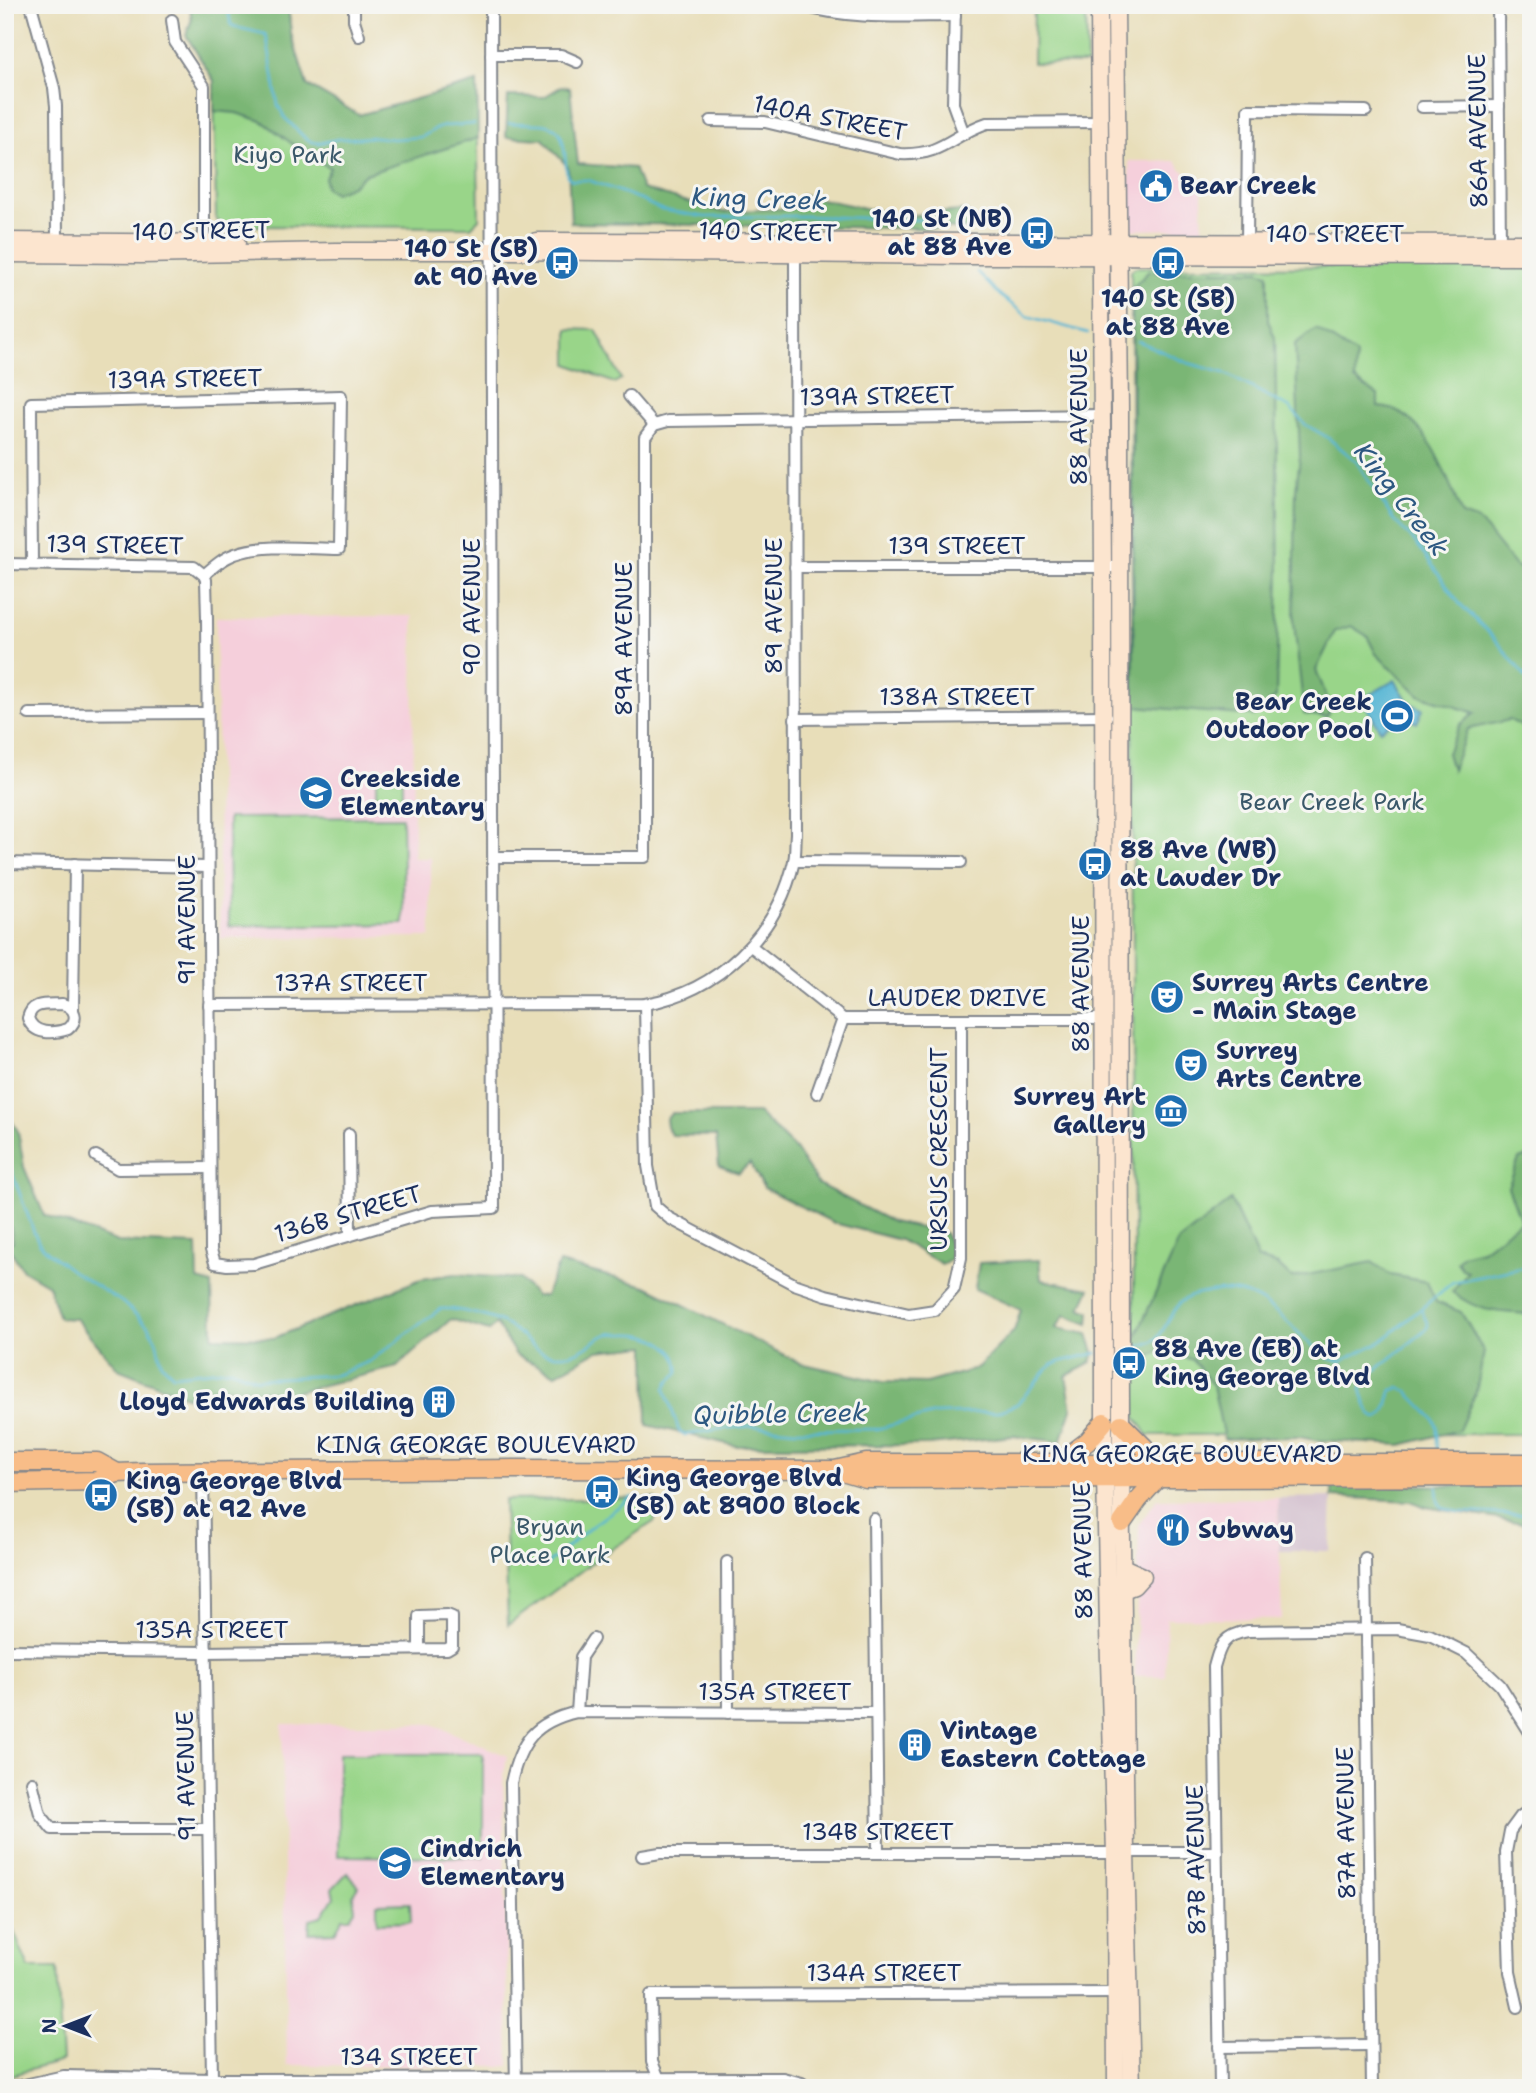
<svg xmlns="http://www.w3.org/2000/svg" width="1536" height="2093" font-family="'Shantell Sans',sans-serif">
<rect width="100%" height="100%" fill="#f6f6f2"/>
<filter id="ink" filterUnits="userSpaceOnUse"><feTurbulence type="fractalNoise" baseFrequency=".0143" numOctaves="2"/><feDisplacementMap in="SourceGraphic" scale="14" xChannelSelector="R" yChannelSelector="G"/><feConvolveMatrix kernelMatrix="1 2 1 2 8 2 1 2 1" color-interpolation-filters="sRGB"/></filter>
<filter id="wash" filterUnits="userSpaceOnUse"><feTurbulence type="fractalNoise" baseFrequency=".00686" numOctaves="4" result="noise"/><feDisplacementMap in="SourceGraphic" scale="28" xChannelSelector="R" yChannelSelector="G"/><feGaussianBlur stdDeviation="1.57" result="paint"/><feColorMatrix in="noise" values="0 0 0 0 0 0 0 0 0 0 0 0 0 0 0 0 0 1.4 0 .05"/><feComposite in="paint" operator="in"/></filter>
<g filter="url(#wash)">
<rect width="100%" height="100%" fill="#e8deb9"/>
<g fill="#f5cfdb">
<path d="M1129 161H1176L1182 170 1192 177 1202 178V229L1133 230 1130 227Z"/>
<path d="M413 616 414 858H431V937L220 938 216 617Z"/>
<path d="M1278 1498 1282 1619 1167 1618 1165 1676H1135L1139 1524 1157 1499Z"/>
<path d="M282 1724H432L507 1756 503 1783 509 2066 287 2065Z"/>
</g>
<path fill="#d1bdcc" d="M1332 1497 1330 1551H1280L1278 1498Z"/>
<g fill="#99d589" stroke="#5a8274" stroke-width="2">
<path d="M185 5H288L291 34 307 85 359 115 477 82 479 219 471 227 224 226 216 219 214 81 186 35 192 19 190 8Z"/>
<path d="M1086 5 1087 64 1033 63 1034 6Z"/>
<path d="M1531 266V1434L1148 1435 1135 1416 1134 1366H1143V1334L1134 1333 1131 271 1135 267Z"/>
<path d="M568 329 596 330 621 379 614 383 568 364Z"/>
<rect x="376" y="773" width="26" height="28"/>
<path d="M402 817 404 924 229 926 228 818Z"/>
<path d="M655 1498V1521L600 1557 508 1625 504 1500Z"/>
<path d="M338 1754H483V1857L338 1856Z"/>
<path d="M347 1873 359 1886 353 1895 355 1910 350 1918H343L335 1932 309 1933 310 1919 322 1916 334 1897 332 1889Z"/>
<path d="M410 1903 411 1922 377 1923V1904Z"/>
<path d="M5 1911 29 1968H57L62 2061 5 2077Z"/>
</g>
<g fill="#7ab675" stroke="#4a726a" stroke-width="2">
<path d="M185 5H288L291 34 307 85 359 115 477 82 478 138 366 174 352 186 335 193 326 188 325 178 330 168 303 152 262 121 236 113 214 111V81L186 35 192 19 190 8Z"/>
<path d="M562 86 570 88 578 164 634 168 642 189 723 212 794 208 801 195 903 216 961 211 968 212 967 229 571 223 568 167 543 139 506 137 508 96 544 97Z"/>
<path d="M1149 271H1259L1268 274V320L1275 338 1279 571 1276 697 1254 716 1134 706 1132 288Z"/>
<path d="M1316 329 1356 355 1355 380 1378 395V407C1426 408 1447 478 1462 515L1479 521 1515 566 1531 571V732L1510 720 1468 729 1452 770 1447 753 1460 725 1475 713 1419 695 1376 654 1367 636 1351 626 1335 631 1316 670 1331 707 1327 717 1304 714 1294 623 1296 490 1300 456 1295 344Z"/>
<path d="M5 1110 18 1131 24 1167 44 1215 118 1242 197 1245 198 1280 212 1284 213 1337 274 1338 421 1279 455 1274 520 1279 536 1296H545L559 1263 646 1286 800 1363 883 1382 926 1383 976 1369 1014 1331 1021 1310 975 1289 979 1263 1039 1260 1041 1280 1090 1289 1081 1308 1090 1312 1089 1324 1065 1315 1056 1328 1088 1334 1094 1352 1091 1363 1066 1376 1072 1409 1061 1442 1013 1436 929 1445 736 1446 647 1425 646 1346 597 1351 556 1374 516 1355 496 1324 489 1331 451 1319 397 1367 291 1393 213 1388 196 1400 118 1369 76 1319 59 1318 48 1285 23 1270 6 1243 13 1242 5 1198Z"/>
<path d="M672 1113H758L795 1149 818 1184 892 1222 945 1233 951 1248V1259L942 1264 900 1240 834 1223 764 1188 750 1163 739 1173 719 1166 716 1136 671 1135 667 1127 666 1119Z"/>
<path d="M1531 1155V1314C1497 1312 1480 1313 1452 1292L1468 1271 1462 1269 1457 1262 1462 1255 1482 1250 1521 1221 1508 1187 1519 1159Z"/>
<path d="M1231 1200 1258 1259 1278 1265 1292 1278 1372 1262 1391 1275 1427 1282 1436 1302 1461 1312 1484 1352 1476 1392 1459 1430 1401 1445 1314 1440 1299 1437 1224 1439 1213 1386 1193 1360 1162 1350 1136 1363 1133 1343 1179 1241Z"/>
<path d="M1332 1484 1531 1487V1538L1523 1523 1426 1507 1411 1501 1332 1497Z"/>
</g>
<path fill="#56b6d4" stroke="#387299" stroke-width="2" d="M1395 680 1409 703 1423 709 1417 723 1402 716 1380 730 1362 699Z"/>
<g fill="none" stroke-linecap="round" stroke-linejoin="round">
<g stroke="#56b6d4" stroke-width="2.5">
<path d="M227 5 231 25 239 28 265 34 267 39 278 105 285 118 304 137 312 142 319 143 338 139 377 137 393 139 422 137 435 129 445 126 474 124"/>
<path d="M509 123C563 124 562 121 567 176L572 180H588L632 196 662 210 705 217 804 216 924 220 930 222"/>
<path d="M977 272 1001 296 1027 316 1088 333"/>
<path d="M1138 341 1188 363 1224 373 1290 408 1306 425 1327 437 1356 461 1393 519 1417 544 1459 603 1496 640 1531 684"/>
<path d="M5 1154 34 1232 39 1243 49 1253 72 1271 122 1302 147 1325 156 1340 162 1364 173 1375 230 1369 257 1379 336 1375 370 1361 440 1309C455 1307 496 1318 508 1326 530 1339 533 1356 564 1355 581 1354 592 1340 608 1334 612 1333 619 1334 624 1334 647 1332 680 1343 678 1373L668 1382 665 1389 679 1431 685 1435 720 1429 752 1426 797 1430 877 1429 935 1414 998 1412 1017 1404 1051 1365 1059 1362 1097 1353"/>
<path d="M1421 1309 1428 1325 1426 1330 1371 1374 1361 1389C1363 1396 1371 1430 1384 1413 1388 1407 1389 1396 1392 1390L1400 1388 1407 1391 1433 1418 1437 1426V1455"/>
<path d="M1128 1348C1166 1343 1158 1333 1177 1306 1184 1297 1194 1295 1205 1293 1262 1281 1283 1323 1322 1354L1330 1359 1342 1361 1382 1341 1453 1282 1531 1266"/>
<path d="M1437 1486 1438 1501 1442 1508 1459 1512 1531 1515"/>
<path d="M545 1566 592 1526 632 1497"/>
</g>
</g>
</g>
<g filter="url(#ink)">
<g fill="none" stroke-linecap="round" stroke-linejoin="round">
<g stroke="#82868c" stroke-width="14">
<g id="minor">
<path d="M31 5 54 88 56 106 57 241"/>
<path d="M354 5V20L359 36"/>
<path d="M800 5C850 20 903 16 955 16"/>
<path d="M955 5 953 104 964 134"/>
<path d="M1498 5 1500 247"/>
<path d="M172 20 175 42 204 86V243"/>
<path d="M491 55H561L577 62"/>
<path d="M1422 107 1499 106"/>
<path d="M711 121 765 122 900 154C943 156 951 135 987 123L1100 122"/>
<path d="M1247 247 1248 110 1366 111"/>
<path d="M629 396 654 425"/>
<path d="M5 564 194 567 204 575C213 567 223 558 235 554 265 543 308 549 339 549L341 396 31 403 32 564"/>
<path d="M795 567H1119"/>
<path d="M204 575 206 580 207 619 211 1250 215 1263 227 1265 254 1264 432 1211 494 1208 491 5"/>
<path d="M29 714 207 713"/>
<path d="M795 719 1107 716"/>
<path d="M494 857H645V437L654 425 668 421 1102 415"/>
<path d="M794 861 961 862"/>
<path d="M5 863 208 867"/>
<path d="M751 946 843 1019H1104"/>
<path d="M62 1004C76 1007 79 1020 68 1029 53 1034 33 1035 28 1018 32 1001 47 1005 62 1004Z"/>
<path d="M645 1004 648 1166 655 1206 669 1218 794 1284 826 1295 909 1314 935 1310 954 1289 961 1258V1019"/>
<path d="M209 1005 645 1004C717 992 778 934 794 861 796 853 795 843 796 834L795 255"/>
<path d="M73 1010 75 864"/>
<path d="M817 1093 843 1019"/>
<path d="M349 1134 350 1234"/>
<path d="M96 1156 118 1169 210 1168"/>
<path d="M203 1472 212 2079"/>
<path d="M874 1519 878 1853"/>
<path d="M1365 1558 1372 2088"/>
<path d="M727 1562 728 1713"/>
<path d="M5 1650 205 1652 447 1649 452 1646V1617L447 1615 419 1616V1649"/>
<path d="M577 1712 581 1657 593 1639"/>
<path d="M32 1782 40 1814 52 1829H208"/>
<path d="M1126 1852H1217"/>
<path d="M642 1856 660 1853H1115"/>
<path d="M1518 2007 1510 1972 1506 1852 1510 1831 1521 1816 1531 1809"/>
<path d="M1219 2047 1370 2045"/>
<path d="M11 2088 64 2076 212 2079 783 2078 802 2083 805 2088"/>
<path d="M516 2088 511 1783C520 1742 534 1722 577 1712L875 1713"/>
<path d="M663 2088 652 2062 651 1995 1117 1993"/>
<path d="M1220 2088 1214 1667C1220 1645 1223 1635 1248 1631L1397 1629 1430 1635 1466 1653 1500 1685 1531 1734"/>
</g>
</g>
<g stroke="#82868c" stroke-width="19">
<g id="secondary">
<path d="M1099 5 1103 567 1104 1422 1108 1629 1115 1853 1116 2088"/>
<path d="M1116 5 1120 410 1121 1463 1126 1852 1132 2088"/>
<path d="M5 241 237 243"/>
<path d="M536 241 1531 243"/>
<path d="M5 254 141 255 336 251H510L958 256 1531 257"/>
<path d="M1123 1567 1143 1576 1134 1586 1123 1590"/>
</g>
</g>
<g stroke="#82868c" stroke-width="21">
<g id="primary">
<path d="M1121 1424 1159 1462"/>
<path d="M5 1462H97L117 1473"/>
<path d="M1059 1463 1088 1441 1104 1422"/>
<path d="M839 1471 866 1479 1531 1477"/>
<path d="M5 1483 97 1481 117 1473 142 1472 515 1469 835 1470 866 1463H1531"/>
<path d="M1122 1523 1138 1500 1158 1478"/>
</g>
</g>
<use href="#minor" stroke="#fff" stroke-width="10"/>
<use href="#secondary" stroke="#fce5cf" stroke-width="16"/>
<use href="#primary" stroke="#f8bd88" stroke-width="18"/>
</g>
</g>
<defs>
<g id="civic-disc" transform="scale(1.75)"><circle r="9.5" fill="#1f6fb2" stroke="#f6f6f2"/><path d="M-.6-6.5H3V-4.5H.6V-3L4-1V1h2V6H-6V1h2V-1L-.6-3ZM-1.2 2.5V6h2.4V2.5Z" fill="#fff"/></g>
<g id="bus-disc" transform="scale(1.75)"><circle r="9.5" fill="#1f6fb2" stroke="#f6f6f2"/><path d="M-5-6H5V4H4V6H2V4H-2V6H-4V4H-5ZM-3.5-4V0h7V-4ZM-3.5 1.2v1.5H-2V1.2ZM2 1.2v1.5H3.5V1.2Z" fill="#fff"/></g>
<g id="stadium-disc" transform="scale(1.75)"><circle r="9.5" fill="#1f6fb2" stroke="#f6f6f2"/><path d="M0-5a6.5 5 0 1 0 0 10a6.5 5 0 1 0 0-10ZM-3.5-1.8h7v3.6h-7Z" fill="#fff"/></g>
<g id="school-disc" transform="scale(1.75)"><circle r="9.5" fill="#1f6fb2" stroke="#f6f6f2"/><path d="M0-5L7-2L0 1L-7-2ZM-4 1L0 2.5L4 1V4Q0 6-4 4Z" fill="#fff"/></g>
<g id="theatre-disc" transform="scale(1.75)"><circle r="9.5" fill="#1f6fb2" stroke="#f6f6f2"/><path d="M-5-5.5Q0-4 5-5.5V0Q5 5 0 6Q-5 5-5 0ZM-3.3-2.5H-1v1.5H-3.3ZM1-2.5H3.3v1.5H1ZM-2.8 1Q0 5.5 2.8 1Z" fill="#fff"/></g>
<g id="museum-disc" transform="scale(1.75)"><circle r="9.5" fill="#1f6fb2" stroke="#f6f6f2"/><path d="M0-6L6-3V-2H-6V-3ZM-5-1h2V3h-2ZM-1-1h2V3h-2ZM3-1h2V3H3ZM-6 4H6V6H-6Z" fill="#fff"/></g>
<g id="building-disc" transform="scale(1.75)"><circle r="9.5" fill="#1f6fb2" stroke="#f6f6f2"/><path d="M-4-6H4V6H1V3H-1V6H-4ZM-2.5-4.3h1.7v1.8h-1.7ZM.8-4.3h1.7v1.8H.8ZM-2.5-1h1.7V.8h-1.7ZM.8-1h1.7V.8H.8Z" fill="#fff"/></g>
<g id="restaurant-disc" transform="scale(1.75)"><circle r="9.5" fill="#1f6fb2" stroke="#f6f6f2"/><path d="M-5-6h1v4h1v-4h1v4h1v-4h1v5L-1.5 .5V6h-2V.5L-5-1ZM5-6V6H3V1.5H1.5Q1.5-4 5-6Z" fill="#fff"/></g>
</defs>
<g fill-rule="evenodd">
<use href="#civic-disc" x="1156" y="186"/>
<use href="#bus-disc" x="1037" y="233"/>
<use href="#bus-disc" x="562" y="263"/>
<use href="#bus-disc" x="1168" y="263"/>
<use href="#stadium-disc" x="1397" y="716"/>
<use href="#school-disc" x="316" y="793"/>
<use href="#bus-disc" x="1095" y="864"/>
<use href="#theatre-disc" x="1167" y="997"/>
<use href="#theatre-disc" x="1191" y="1065"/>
<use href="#museum-disc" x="1171" y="1111"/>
<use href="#bus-disc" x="1129" y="1363"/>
<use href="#building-disc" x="439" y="1402"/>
<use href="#bus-disc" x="602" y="1492"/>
<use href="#bus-disc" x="101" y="1495"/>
<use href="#restaurant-disc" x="1173" y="1530"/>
<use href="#building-disc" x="915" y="1745"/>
<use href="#school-disc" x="395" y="1863"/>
</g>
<g text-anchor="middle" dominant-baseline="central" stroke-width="6" stroke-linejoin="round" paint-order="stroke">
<g font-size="24" fill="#1b2f5e" stroke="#f6f6f2">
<text transform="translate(830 118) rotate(11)">140A STREET</text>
<text transform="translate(1478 131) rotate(-91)">86A AVENUE</text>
<text transform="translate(201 231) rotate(-1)">140 STREET</text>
<text transform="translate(768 232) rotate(1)">140 STREET</text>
<text x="1335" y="234">140 STREET</text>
<text transform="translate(185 379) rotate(-1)">139A STREET</text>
<text transform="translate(877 396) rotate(-1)">139A STREET</text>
<text transform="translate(1079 417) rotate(-90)">88 AVENUE</text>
<text transform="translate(115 545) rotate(1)">139 STREET</text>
<text x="957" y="546">139 STREET</text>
<text transform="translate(774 606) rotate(-90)">89 AVENUE</text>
<text transform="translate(472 607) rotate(-90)">90 AVENUE</text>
<text transform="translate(624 639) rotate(-90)">89A AVENUE</text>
<text x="957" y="697">138A STREET</text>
<text transform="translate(187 920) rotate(-90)">91 AVENUE</text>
<text x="351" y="983">137A STREET</text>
<text transform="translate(1081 984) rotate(-90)">88 AVENUE</text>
<text x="957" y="998">LAUDER DRIVE</text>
<text transform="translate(939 1149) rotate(-90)">URSUS CRESCENT</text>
<text transform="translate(348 1214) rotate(-16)">136B STREET</text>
<text x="476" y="1445">KING GEORGE BOULEVARD</text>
<text x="1182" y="1454">KING GEORGE BOULEVARD</text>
<text transform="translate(1083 1551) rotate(-91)">88 AVENUE</text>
<text x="212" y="1630">135A STREET</text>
<text x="775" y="1692">135A STREET</text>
<text transform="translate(186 1776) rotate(-91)">91 AVENUE</text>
<text transform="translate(1346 1823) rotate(-91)">87A AVENUE</text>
<text x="878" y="1832">134B STREET</text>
<text transform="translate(1196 1860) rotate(-91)">87B AVENUE</text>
<text x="884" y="1973">134A STREET</text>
<text x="409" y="2057">134 STREET</text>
</g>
<g font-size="24" fill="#3a5869" stroke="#f6f6f2">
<text x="288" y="155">Kiyo Park</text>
<text x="1332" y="802">Bear Creek Park</text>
<text x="550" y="1527">Bryan<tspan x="550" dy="28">Place Park</tspan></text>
</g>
<g font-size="24" font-weight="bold" fill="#1b2f5e" stroke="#f6f6f2" text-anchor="start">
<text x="1180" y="186">Bear Creek</text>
<text x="1012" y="219" text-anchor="end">140 St (NB)<tspan x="1012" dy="28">at 88 Ave</tspan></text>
<text x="538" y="249" text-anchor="end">140 St (SB)<tspan x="538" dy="28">at 90 Ave</tspan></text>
<text x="1168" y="299" text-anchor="middle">140 St (SB)<tspan x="1168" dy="28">at 88 Ave</tspan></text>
<text x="1372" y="702" text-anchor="end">Bear Creek<tspan x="1372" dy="28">Outdoor Pool</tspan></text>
<text x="340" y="779">Creekside<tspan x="340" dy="28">Elementary</tspan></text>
<text x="1120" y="850">88 Ave (WB)<tspan x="1120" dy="28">at Lauder Dr</tspan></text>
<text x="1192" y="983">Surrey Arts Centre<tspan x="1192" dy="28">- Main Stage</tspan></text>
<text x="1216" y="1051">Surrey<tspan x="1216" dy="28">Arts Centre</tspan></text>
<text x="1146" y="1097" text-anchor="end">Surrey Art<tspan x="1146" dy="28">Gallery</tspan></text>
<text x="1154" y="1349">88 Ave (EB) at<tspan x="1154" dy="28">King George Blvd</tspan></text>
<text x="414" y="1402" text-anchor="end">Lloyd Edwards Building</text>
<text x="626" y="1478">King George Blvd<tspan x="626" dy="28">(SB) at 8900 Block</tspan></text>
<text x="126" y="1481">King George Blvd<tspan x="126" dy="28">(SB) at 92 Ave</tspan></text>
<text x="1198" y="1530">Subway</text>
<text x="940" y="1731">Vintage<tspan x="940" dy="28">Eastern Cottage</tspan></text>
<text x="420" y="1849">Cindrich<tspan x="420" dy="28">Elementary</tspan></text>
</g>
<g font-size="26" font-style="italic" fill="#2d5881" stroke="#f6f6f2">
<text transform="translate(759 198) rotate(2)">King Creek</text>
<text transform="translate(1402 499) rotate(52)">King Creek</text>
<text transform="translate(780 1413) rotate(-1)">Quibble Creek</text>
</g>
</g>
<rect width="1536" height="2093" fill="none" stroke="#f6f6f2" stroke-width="28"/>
<g transform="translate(66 2026) rotate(270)" stroke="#f6f6f2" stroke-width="5" paint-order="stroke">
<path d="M0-5L12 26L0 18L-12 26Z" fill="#1b2f5e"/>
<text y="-10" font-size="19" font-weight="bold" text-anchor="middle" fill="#1b2f5e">N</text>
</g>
</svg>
